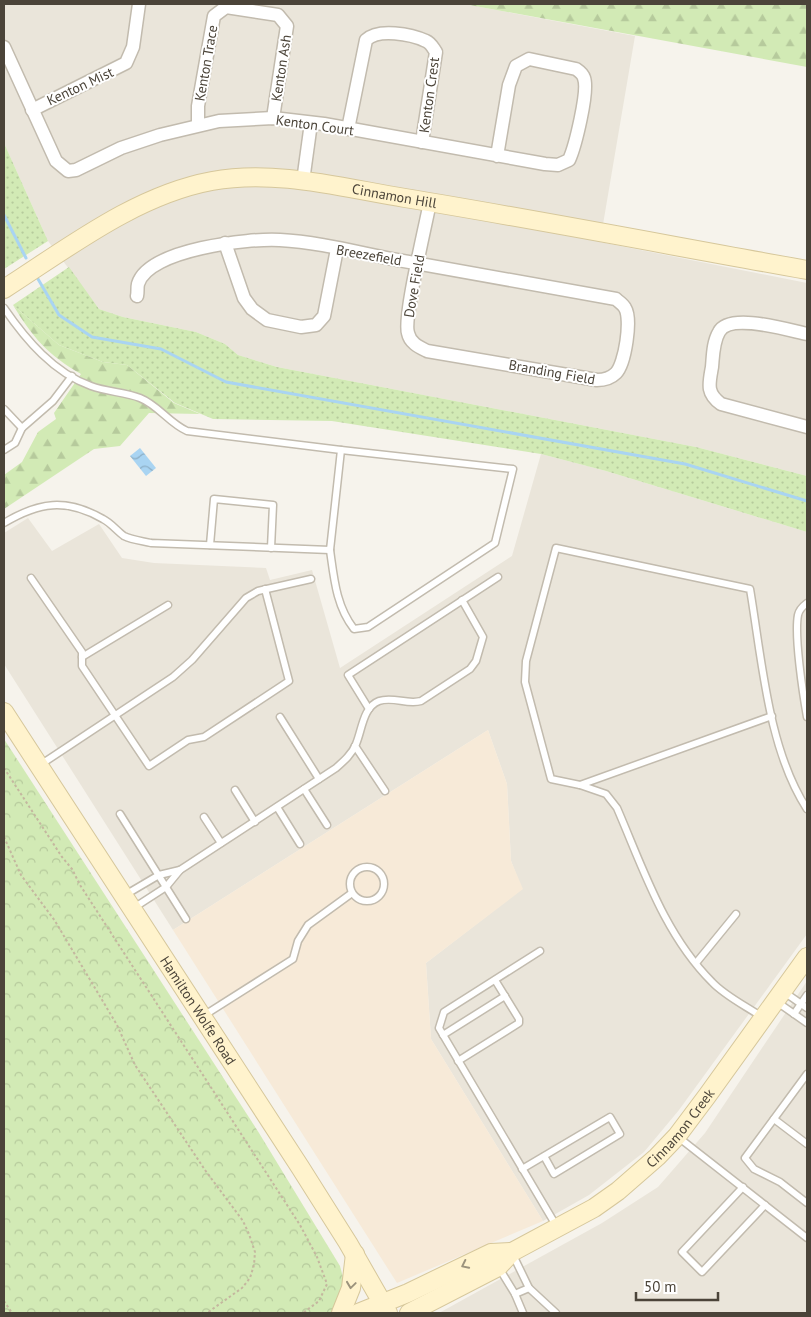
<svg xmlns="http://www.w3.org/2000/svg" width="811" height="1317" font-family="'PT Sans',sans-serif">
<defs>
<pattern id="grass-dots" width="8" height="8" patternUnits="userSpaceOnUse" patternTransform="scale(1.25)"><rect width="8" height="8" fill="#d2eab5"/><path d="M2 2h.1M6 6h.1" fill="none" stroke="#b6ca9c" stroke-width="1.8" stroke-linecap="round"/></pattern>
<pattern id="forest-firs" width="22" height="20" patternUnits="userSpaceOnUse" patternTransform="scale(1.25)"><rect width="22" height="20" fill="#d2eab5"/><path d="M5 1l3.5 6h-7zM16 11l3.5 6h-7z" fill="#b6ca9c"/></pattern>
<pattern id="park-crowns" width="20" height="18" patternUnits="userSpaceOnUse" patternTransform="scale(1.25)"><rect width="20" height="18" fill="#d2eab5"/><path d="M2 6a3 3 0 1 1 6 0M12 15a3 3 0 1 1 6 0" fill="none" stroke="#b6ca9c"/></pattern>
<pattern id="water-waves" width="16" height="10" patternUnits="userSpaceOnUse" patternTransform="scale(1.25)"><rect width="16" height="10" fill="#a9d4f2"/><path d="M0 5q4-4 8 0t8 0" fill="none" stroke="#8caec5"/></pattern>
</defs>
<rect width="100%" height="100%" fill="#f6f3ec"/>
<g fill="#eae5da">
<path d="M4 4H464L635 36 600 242 807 283V476L696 447 277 367 238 355 225 344 196 332 123 317 99 309 48 241 4 143Z"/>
<path d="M541 454 606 471 807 532V934L679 1110 644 1152 589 1195 543 1221 431 1039 426 963 522 889 511 861 507 784 488 730 173 930 4 664V533L28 518 52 551 99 524 122 558 154 563 266 568 270 580 312 570 340 668 512 556Z"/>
<path d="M807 981V1313H439L602 1223 658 1187 705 1133Z"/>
</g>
<path fill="#f7ead8" d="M488 730 507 784 511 861 523 889 426 963 431 1039 543 1221 397 1283 173 930Z"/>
<g fill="url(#grass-dots)">
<path d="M4 143 48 241 4 269Z"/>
<path d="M69 267 99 309 123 317 196 332 225 344 238 355 277 367 696 447 807 476V532L606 471 541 454 332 421 213 419 175 403 127 365 103 362 59 345 13 305Z"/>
</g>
<g fill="url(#forest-firs)">
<path d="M464 4H807V67Z"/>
<path d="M13 305 59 345 103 362 127 365 174 403 200 414 149 413 120 446 94 449 4 509V475L22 462 38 432 56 419 54 413 81 374C48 355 33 338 13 305Z"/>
</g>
<path fill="url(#park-crowns)" d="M4 739 259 1133 340 1266 345 1285 333 1313H4Z"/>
<path fill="url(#water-waves)" d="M140 448 156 468 146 476 130 456Z"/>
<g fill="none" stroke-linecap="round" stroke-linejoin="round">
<g stroke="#a9d4f2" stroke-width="3">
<path d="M4 215 26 258"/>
<path d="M38 279 59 315 92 337 161 349 226 382 685 464 807 501"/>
</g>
<g stroke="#c2bbae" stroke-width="9">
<g id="lane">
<path d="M4 308C26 340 54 373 91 386 107 392 125 392 140 398 158 405 169 423 187 431L341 450 330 550 151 543C143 541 132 540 124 536 117 531 111 523 103 519 66 498 39 502 4 523"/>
<path d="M4 409 22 428 53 401 72 376"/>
<path d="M4 450 15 443 22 428"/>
<path d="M210 545 214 499 273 505 271 548"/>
<path d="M330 550C334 578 336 606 354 629L368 627 495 543 513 469 341 450"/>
<path d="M31 578 82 652V666L149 766 188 740 204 737 289 681 265 589"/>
<path d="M807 603C803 606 799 610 798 615 794 636 803 694 807 717"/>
<path d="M82 657 168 605"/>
<path d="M369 709 348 675 498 577"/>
<path d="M280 717 319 779"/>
<path d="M355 746 385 791"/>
<path d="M40 765 173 677 192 660 246 598 258 591 311 579"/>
<path d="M580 785 772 716"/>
<path d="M304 789 327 825"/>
<path d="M235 790 255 822"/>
<path d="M277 807 300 844"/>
<path d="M120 814 186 919"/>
<path d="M204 817 221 843"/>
<circle cx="367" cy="884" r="17"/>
<path d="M125 895 159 875 180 870"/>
<path d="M132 909 166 887 180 870 336 768C344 761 352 754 356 744 362 730 363 707 379 701 393 696 407 705 421 701L470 669 476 661 483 637 462 600"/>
<path d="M540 951 444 1012 439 1028 557 1227"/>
<path d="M696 963 736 914"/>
<path d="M784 992 807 1008"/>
<path d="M777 1002 807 1023"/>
<path d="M794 1014 807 995"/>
<path d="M203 1016 293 959 298 941 308 925 352 893"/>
<path d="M762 1017C746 1006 725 996 712 982 664 934 643 868 617 808L606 794 580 785 551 779 525 682 526 661 556 548 750 589C762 660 768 749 807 809"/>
<path d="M443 1035 505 996"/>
<path d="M458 1061 519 1023V1019L495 980"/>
<path d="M807 1074 745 1158 754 1169 780 1182 807 1203"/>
<path d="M774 1119 807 1144"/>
<path d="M678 1137 807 1238"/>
<path d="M522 1169 610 1117 620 1134 554 1174 544 1156"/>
<path d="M743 1187 682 1252 702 1272 765 1205"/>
<path d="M512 1253 529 1288 556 1313"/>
<path d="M499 1268 515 1294 523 1313"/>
<path d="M515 1294 529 1288"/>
</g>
</g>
<g stroke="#c2bbae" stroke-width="15">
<g id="street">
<path d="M4 47 56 161 68 171 76 170 121 148 160 135 219 121 273 118 324 124 545 164 558 165 569 160C575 147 589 91 584 78 583 74 579 71 576 69L529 59 516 66 509 85 497 156"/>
<path d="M32 110 126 63 133 47 139 4"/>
<path d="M198 125V106L214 16 226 7 278 15 287 26 273 118"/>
<path d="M348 129 366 40C378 28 411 34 426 41 431 43 433 48 436 52L422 142"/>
<path d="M303 181 311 123"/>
<path d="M225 243 244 298 252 309 267 320 301 327 316 325 324 316 337 249"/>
<path d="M137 296C138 292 137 288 138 284 148 249 250 238 280 240 318 242 356 252 392 259 467 272 542 286 616 299 619 302 623 304 625 308 632 319 625 364 616 373 611 378 604 380 597 380L427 351C419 347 410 343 408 333 403 318 426 224 430 202"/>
<path d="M807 334C788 330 729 312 719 332 713 342 713 356 712 367 709 384 706 393 721 404L807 427"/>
</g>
</g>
<g stroke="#d6c79b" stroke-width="20">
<g id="secondary">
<path id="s1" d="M4 289C68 248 136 195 212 181 275 169 343 188 405 198 539 220 673 246 807 270"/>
<path id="s2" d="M4 712 300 1167 348 1243 388 1313"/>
<path d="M341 1313 351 1288 355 1254"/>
<path d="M358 1313 408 1293 491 1253 512 1252"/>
<path id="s3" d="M409 1313 498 1267 512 1252 594 1208 618 1191 657 1157 677 1136 707 1096 807 957"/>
</g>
</g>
<g stroke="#c4b79f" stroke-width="2" stroke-dasharray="2.5 2.5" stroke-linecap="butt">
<path d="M4 768 62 857 72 869 80 885 300 1225 317 1257 327 1284 319 1301 303 1313"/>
<path d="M4 837 21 875 55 921 117 1025 135 1065 205 1170 243 1221 249 1234 255 1252 254 1265 250 1278 242 1288 207 1313"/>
<path d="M4 1301 12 1313"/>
</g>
<use href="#lane" stroke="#fff" stroke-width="6"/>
<use href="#street" stroke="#fff" stroke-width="12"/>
<use href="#secondary" stroke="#fff3cd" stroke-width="18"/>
</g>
<defs><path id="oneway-chevron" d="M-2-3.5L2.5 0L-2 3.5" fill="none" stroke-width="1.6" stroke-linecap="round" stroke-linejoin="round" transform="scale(1.25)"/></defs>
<g stroke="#9c937c">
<use href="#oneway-chevron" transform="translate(465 1265) rotate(154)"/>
<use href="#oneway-chevron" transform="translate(351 1285) rotate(98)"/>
</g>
<g text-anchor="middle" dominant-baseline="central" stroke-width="4" stroke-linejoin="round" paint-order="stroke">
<g font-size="14" fill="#4b4439" stroke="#fff">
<text transform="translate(206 63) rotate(-80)">Kenton Trace</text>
<text transform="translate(281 68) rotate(-81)">Kenton Ash</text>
<text transform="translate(80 86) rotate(-25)">Kenton Mist</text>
<text transform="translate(429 95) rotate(-82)">Kenton Crest</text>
<text transform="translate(315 125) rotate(8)">Kenton Court</text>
<text stroke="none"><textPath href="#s1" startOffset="420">Cinnamon Hill</textPath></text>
<text transform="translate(369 255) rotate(10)">Breezefield</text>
<text transform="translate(414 286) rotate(-80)">Dove Field</text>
<text transform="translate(552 372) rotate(10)">Branding Field</text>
<text stroke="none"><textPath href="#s2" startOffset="356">Hamilton Wolfe Road</textPath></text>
<text stroke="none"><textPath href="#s3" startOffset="332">Cinnamon Creek</textPath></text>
</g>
</g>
<rect width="811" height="1317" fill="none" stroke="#4b4439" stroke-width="10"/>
<path d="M636 1292v8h82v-8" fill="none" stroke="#4b4439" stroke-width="2.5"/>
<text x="644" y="1292" font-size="15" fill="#4b4439" stroke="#ffffff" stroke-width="4" paint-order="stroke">50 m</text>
</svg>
